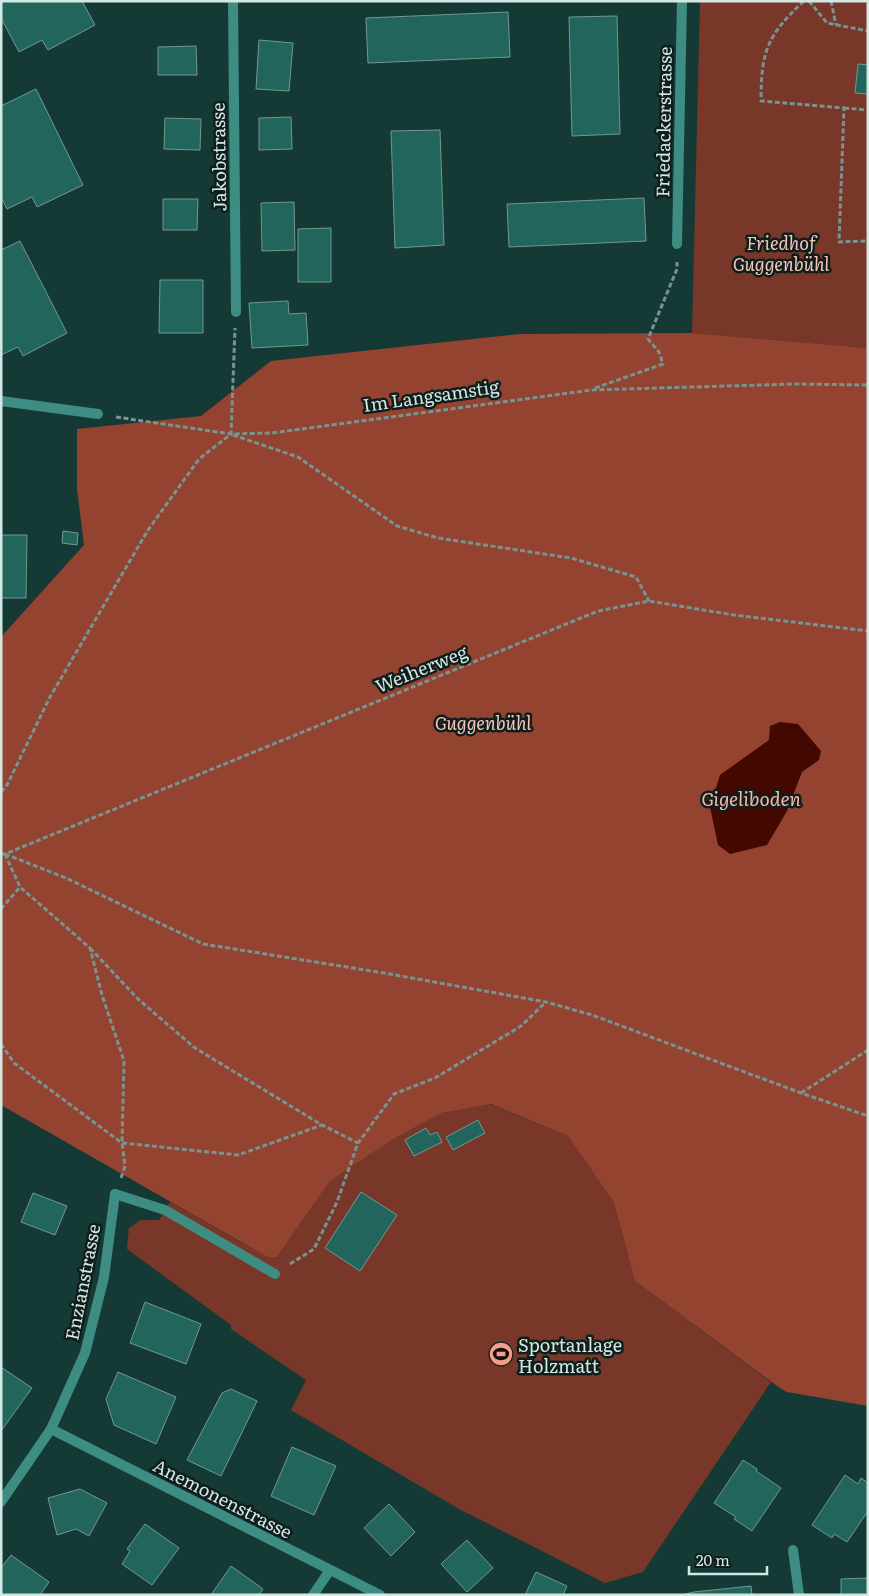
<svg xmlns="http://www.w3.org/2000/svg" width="869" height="1596" font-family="Literata,serif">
<rect width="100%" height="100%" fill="#153a36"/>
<g fill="#783728">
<path d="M700 1H868V348L692 333Z"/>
<path d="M490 1104 568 1136 614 1203 635 1281 771 1382 643 1572 605 1583 459 1509 291 1410 306 1380 231 1329V1325L127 1249 129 1228 141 1220H159L170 1202 269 1258 277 1257 330 1181 395 1138 442 1113Z"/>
</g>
<path fill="#944330" d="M692 333 868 348V1406L787 1392 780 1388 635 1281 614 1203 568 1136 491 1104 442 1113 395 1138 330 1181 277 1257 269 1258 1 1105V637L84 545 77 489V429L201 416 271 361 519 334Z"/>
<path fill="#430800" d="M780 722 798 724 821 751 819 760 802 772 787 811 767 845 730 854 718 845 710 807 720 775 769 740 770 726Z"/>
<g fill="#21655d" stroke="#729993">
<path d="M3 1H82L95 25 48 50 42 40 19 52 1 18V2Z"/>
<path d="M508 12 510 57 368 63 366 18Z"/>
<path d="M617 16 620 134 572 136 569 17Z"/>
<path d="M259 40 293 43 289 91 256 89Z"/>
<path d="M196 46 197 75H158V47Z"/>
<path d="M858 64 868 65V94L855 93Z"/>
<path d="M36 89 83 185 37 207 32 197 7 209 1 197V106Z"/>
<path d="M291 117 292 149 259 150V118Z"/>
<path d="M165 118 201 119 200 150 164 149Z"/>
<path d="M440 130 444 245 395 248 391 131Z"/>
<path d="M644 198 646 241 509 247 507 204Z"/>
<path d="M163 199H198L197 230H163Z"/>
<path d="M294 202 295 250 262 251 261 203Z"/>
<path d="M331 228V282H298V229Z"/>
<path d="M20 241 67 333 23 356 18 347 1 355V250Z"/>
<path d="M160 280H203V333H159Z"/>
<path d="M288 301 289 314 306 313 308 345 252 348 249 303Z"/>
<path d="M63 531 78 533 77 545 62 543Z"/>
<path d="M1 535H27L26 598H1Z"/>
<path d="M478 1120 485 1133 453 1150 446 1137Z"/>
<path d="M426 1128 430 1135 437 1132 442 1142 414 1156 405 1140Z"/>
<path d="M361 1192 397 1215 360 1271 325 1248Z"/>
<path d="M33 1193 67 1206 55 1235 21 1222Z"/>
<path d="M145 1302 201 1324 186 1364 130 1343Z"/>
<path d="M1 1367 32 1388 1 1431Z"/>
<path d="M118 1372 176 1397 156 1444 114 1425 106 1399Z"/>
<path d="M231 1389 257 1401 221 1476 187 1460 222 1393Z"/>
<path d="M292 1447 336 1466 314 1515 271 1496Z"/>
<path d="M743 1460 757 1469 756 1471 781 1488 752 1531 734 1519 736 1517 714 1503Z"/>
<path d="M845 1475 858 1484 861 1478 868 1483V1511L847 1542 834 1534 832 1538 812 1525Z"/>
<path d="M80 1489 107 1503 89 1536 76 1529 57 1535 48 1498Z"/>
<path d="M389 1504 415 1532 391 1556 364 1528Z"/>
<path d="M145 1524 179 1548 152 1585 122 1564 130 1551 127 1549Z"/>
<path d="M467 1540 493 1568 467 1592 441 1564Z"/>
<path d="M11 1555 49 1582 40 1595H1V1568Z"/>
<path d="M231 1566 263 1589 259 1595H211Z"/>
<path d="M536 1572 567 1586 563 1595H525Z"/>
<path d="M868 1578V1595H841V1579Z"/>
<path d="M751 1586 752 1595H681L694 1592Z"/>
</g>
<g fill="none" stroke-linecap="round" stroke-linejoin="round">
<g stroke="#789490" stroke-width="3" stroke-dasharray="5 2.5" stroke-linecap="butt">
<path d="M804 1C767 35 761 52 761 101L844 108 839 242 868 241"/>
<path d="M809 1 827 23 868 31"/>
<path d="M831 1 836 25"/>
<path d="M844 108 868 110"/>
<path d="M595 388 663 364 659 352 648 339 677 269V262"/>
<path d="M116 417 231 434 272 433 591 390 795 384 868 385"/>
<path d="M233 435 298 457 397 526 438 538 571 558 636 577 649 601"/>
<path d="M1 792 7 785 50 697 148 530 199 459 231 434 235 328"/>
<path d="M1 854H5L598 611 649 601 734 615 868 631"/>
<path d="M5 854 66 878 203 944 384 973 546 1002 592 1015 801 1093 868 1116"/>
<path d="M5 854 20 887 90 948 102 995 124 1061 122 1143 125 1166 121 1178"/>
<path d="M1 909 20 887"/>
<path d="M90 948 138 999 195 1048 322 1125 358 1143"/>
<path d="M1 1044 14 1063 122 1143 238 1155 322 1125"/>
<path d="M801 1093 868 1050"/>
<path d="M290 1264 314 1249 337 1202 358 1143 394 1094 435 1078 521 1026 546 1002"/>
</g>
<g stroke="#3e8d83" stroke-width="10">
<path d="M115 1194 165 1210 275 1274"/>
<path d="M793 1550 799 1595"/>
</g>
<g stroke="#3e8d83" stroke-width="10">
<path d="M233 1 236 312"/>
<path d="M677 244 682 1"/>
<path d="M1 401 98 414"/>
<path d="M51 1429 380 1595"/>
<path d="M1 1502 51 1429 85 1353 104 1277 115 1194"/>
<path d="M313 1595 330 1570"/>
</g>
</g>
<defs>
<g id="stadium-disc" transform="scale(1.25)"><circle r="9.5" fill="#f49e88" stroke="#0f1e1c"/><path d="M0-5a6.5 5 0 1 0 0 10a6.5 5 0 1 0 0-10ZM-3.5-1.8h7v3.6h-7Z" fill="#111"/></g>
</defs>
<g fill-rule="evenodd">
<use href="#stadium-disc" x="501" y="1354"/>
</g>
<g text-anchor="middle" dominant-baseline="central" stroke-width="5" stroke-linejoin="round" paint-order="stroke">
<g font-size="18" fill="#d3e7e3" stroke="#0f1e1c">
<text transform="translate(663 122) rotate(-89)">Friedackerstrasse</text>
<text transform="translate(218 157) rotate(-91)">Jakobstrasse</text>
<text transform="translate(431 395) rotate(-8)">Im Langsamstig</text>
<text transform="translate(421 668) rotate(-22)">Weiherweg</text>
<text transform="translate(82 1282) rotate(-79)">Enzianstrasse</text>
<text transform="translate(223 1498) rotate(27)">Anemonenstrasse</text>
</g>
<g font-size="18" font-style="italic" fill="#f6c6ba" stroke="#0f1e1c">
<text x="781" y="242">Friedhof<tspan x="781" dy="21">Guggenbühl</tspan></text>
<text x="483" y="722">Guggenbühl</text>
</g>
<g font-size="18" fill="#d3e7e3" stroke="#0f1e1c" text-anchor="start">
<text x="518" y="1344">Sportanlage<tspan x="518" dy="21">Holzmatt</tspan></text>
</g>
<g font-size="19" font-style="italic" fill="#fdb6a5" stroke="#0f1e1c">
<text x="751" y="798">Gigeliboden</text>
</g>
</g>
<rect width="869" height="1596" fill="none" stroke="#d3e7e3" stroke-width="5"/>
<path d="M689 1566v8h78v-8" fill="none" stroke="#d3e7e3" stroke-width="2.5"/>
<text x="696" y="1566" font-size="15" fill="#d3e7e3" stroke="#0f1e1c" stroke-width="4" paint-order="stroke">20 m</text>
</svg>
